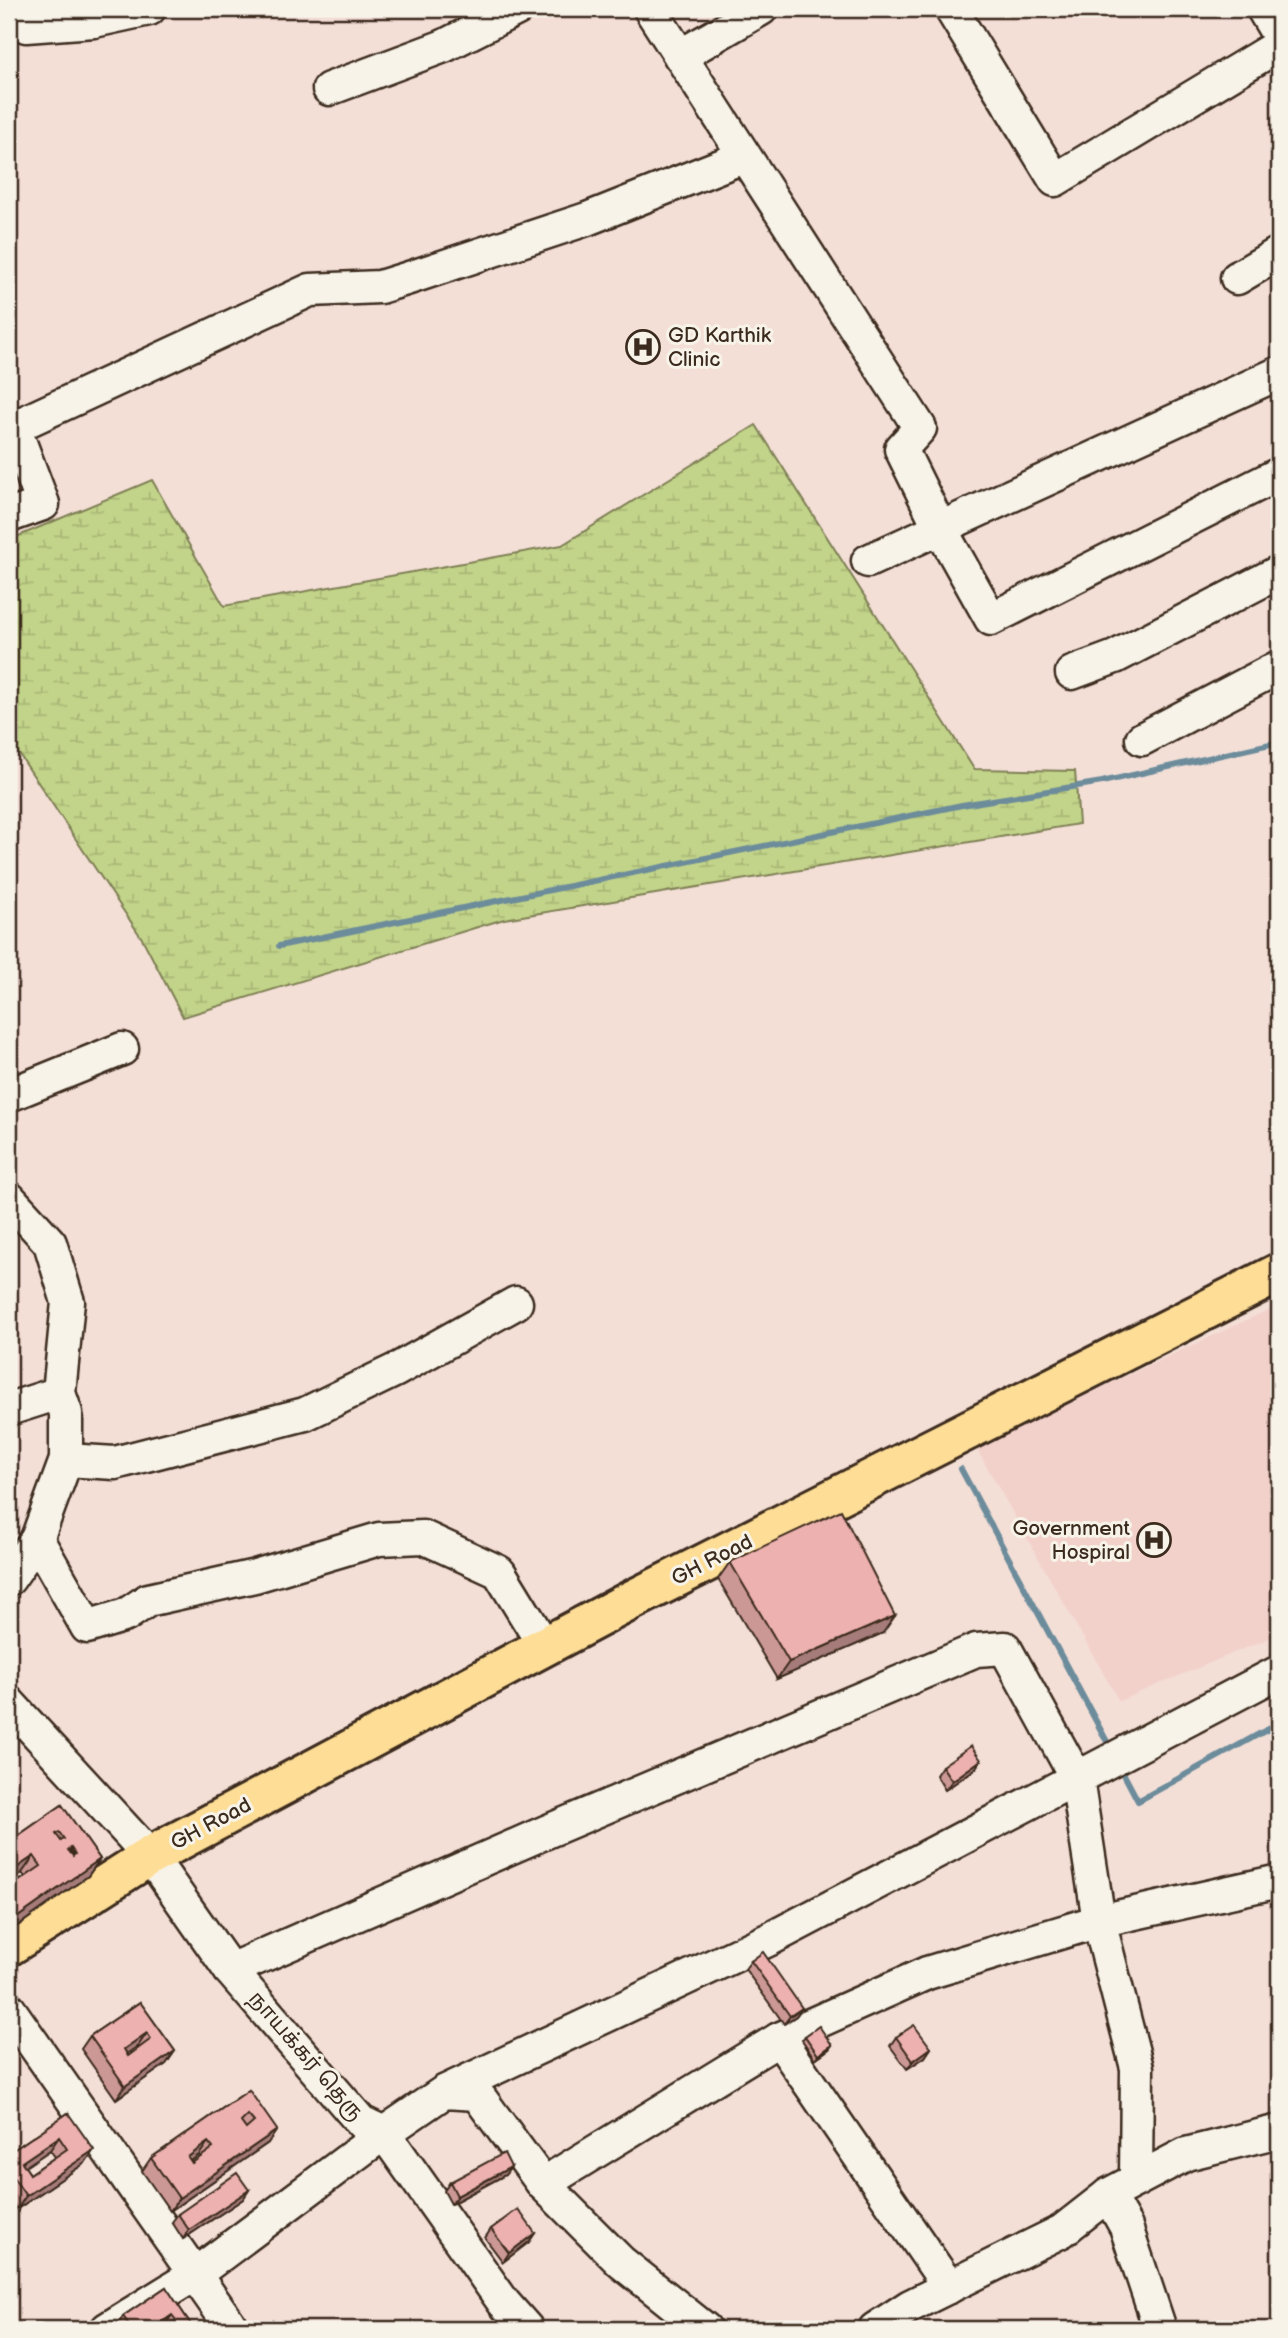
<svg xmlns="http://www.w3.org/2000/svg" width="1288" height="2338" font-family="'Balsamiq Sans','Noto Sans Tamil',sans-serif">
<defs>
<pattern id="wetland-marsh" width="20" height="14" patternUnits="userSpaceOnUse" patternTransform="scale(1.75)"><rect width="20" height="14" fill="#c2d489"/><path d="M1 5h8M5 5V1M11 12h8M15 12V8" fill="none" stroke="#a8b676"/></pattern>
</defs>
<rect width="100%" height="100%" fill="#f4dfd7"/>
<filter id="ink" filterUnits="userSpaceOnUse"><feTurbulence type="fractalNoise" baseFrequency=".0143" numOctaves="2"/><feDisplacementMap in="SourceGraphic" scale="14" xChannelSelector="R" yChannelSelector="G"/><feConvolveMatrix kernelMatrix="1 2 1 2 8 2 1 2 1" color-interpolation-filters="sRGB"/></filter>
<g filter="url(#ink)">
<path fill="#f2d1cb" d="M1279 1305V1634L1119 1701 975 1446Z"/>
<path fill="url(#wetland-marsh)" stroke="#7e7f54" stroke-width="2" d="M756 425 974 769 1075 771 1079 824 504 919 183 1017 143 940 9 739V540L152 480 224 606 562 545Z"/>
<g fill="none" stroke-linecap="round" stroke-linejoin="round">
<g stroke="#6c8c9b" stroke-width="6">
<path d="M279 946 962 805 1102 782 1279 742"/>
<path d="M961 1469 1112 1751"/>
<path d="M1120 1767 1138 1801 1279 1723"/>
</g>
<g stroke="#3b2a1e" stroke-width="37">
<g id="minor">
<path d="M650 9 920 428 901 449 940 528 991 619 1279 474"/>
<path d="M951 9 1055 180 1279 45"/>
<path d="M1263 9 1279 36"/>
<path d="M26 26 94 21 149 9"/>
<path d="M680 56 761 9"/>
<path d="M329 89 444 46 517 9"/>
<path d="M1237 278 1279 253"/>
<path d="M9 516 43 504 14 427 310 290 380 287 409 278 587 219 743 157"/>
<path d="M868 561 1279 373"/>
<path d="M1072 673 1115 657 1279 572"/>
<path d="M1142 739 1279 667"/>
<path d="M9 1095 122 1049"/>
<path d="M9 1198 50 1243 68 1302 59 1393 66 1413V1460L37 1539"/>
<path d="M9 1409 59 1393"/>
<path d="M66 1460 115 1463 305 1414 396 1370 516 1303"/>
<path d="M9 1579 37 1539 87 1627 126 1615 148 1600 255 1576 379 1539 423 1537 499 1572 545 1647"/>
<path d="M9 1703 150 1856 230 1970 361 2122 384 2133 444 2092 477 2094 543 2184 621 2262 705 2329"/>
<path d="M230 1970 546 1832 976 1650 1005 1648 1077 1779 1099 1921 1137 2068 1136 2180"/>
<path d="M9 2009 233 2329"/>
<path d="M779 2039 949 2287"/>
<path d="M446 2091 770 1939 1279 1672"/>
<path d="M543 2184 779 2039 927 1973 1099 1921 1279 1881"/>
<path d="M1108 2195 1126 2227 1160 2329"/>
<path d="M107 2329 194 2275 384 2133 504 2303 527 2329"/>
<path d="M875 2329 910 2306 1062 2231 1108 2195 1186 2154 1279 2131"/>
</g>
</g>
<g stroke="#3b2a1e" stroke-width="44">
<path id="major" d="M9 1946 150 1856 630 1601 1279 1273"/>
</g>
<use href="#minor" stroke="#f7f3e8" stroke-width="32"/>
<use href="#major" stroke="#fedd96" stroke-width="38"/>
</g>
<g fill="#cc9896" stroke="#3b2a1e" stroke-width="2" fill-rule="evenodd">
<path d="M730 1562 883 1633 777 1679 718 1579Z"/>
<path d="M942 1766 975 1769 945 1790 936 1775Z"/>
<path d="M62 1805 100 1859 88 1876 9 1932V1842ZM71 1848 75 1854 74 1855 69 1849ZM22 1873 25 1877 19 1881 16 1877Z"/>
<path d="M751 1961 802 2008 796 2016 784 2024 745 1969Z"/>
<path d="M140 2002 175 2051 166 2064 116 2099 81 2049 90 2036ZM138 2046 139 2048 128 2056 127 2053Z"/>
<path d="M805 2036 832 2045 829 2049 815 2059 802 2040Z"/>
<path d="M896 2037 931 2048 925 2057 907 2069 890 2046Z"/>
<path d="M249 2090 268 2143 170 2211 142 2171 151 2158ZM199 2155 201 2157 192 2163 191 2161Z"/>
<path d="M68 2113 85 2163 17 2209 9 2197V2153ZM50 2150 55 2157 30 2174 25 2167Z"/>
<path d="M511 2167 505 2175 451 2204 444 2191 450 2182Z"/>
<path d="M249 2190 243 2199 183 2239 172 2222 178 2214Z"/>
<path d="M491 2229 535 2233 529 2242 503 2262 485 2238Z"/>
<path d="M166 2287 194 2329H115L123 2316Z"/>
</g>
<g fill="#a67c7a" stroke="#3b2a1e" stroke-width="2">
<path d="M895 1616 883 1633 777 1679 789 1662Z"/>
<path d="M981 1760 975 1769 945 1790 952 1781Z"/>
<path d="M34 1856 22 1873 9 1882 12 1871Z"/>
<path d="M100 1859 88 1876 9 1932V1928L15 1919Z"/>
<path d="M802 2008 796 2016 784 2024 790 2016Z"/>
<path d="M147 2033 138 2046 115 2062 124 2049Z"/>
<path d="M832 2045 829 2049 815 2059 818 2055Z"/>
<path d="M931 2048 925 2057 907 2069 913 2061Z"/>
<path d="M175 2051 166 2064 116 2099 125 2086Z"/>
<path d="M277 2130 268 2143 170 2211 179 2198Z"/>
<path d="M59 2137 50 2150 13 2175 22 2162Z"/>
<path d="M208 2142 199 2155 179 2170 188 2157Z"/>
<path d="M94 2150 85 2163 17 2209 26 2196Z"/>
<path d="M511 2167 505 2175 451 2204 457 2196Z"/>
<path d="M249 2190 243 2199 183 2239 189 2230Z"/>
<path d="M535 2233 529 2242 503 2262 509 2253Z"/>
<path d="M172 2315 163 2328 162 2329H153L155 2327Z"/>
</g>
<g fill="#edb1af" stroke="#3b2a1e" stroke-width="2" fill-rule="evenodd">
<path d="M841 1510 895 1616 789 1662 730 1562Z"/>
<path d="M971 1746 981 1760 952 1781 942 1766Z"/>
<path d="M62 1805 100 1859 15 1919 9 1910V1842ZM59 1832 64 1839 61 1841 56 1834ZM71 1848 75 1854 73 1856 68 1850ZM34 1856 41 1866 19 1881 12 1871Z"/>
<path d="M763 1952 802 2008 790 2016 751 1961Z"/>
<path d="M140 2002 175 2051 125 2086 90 2036ZM147 2033 151 2039 128 2056 124 2049Z"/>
<path d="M914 2025 931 2048 913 2061 896 2037Z"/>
<path d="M819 2026 832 2045 818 2055 805 2036Z"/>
<path d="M249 2090 277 2130 179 2198 151 2158ZM248 2115 254 2122 246 2129 241 2122ZM208 2142 213 2148 192 2163 188 2157Z"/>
<path d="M68 2113 94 2150 26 2196 9 2171V2153ZM59 2137 67 2149 30 2174 22 2162Z"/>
<path d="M504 2153 511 2167 457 2196 450 2182Z"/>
<path d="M237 2173 249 2190 189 2230 178 2214Z"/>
<path d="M518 2209 535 2233 509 2253 491 2229Z"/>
<path d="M166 2287 194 2329H162L176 2320 172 2315 155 2327 157 2329H132L123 2316Z"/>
</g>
</g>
<defs>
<g id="hospital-ring" transform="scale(1.75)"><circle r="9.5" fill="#f7f3e8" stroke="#3b2a1e" stroke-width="1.5"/><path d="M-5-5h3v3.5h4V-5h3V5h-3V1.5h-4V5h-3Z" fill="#3b2a1e"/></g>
</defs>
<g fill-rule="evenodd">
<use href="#hospital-ring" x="643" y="347"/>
<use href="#hospital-ring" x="1154" y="1540"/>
</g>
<g text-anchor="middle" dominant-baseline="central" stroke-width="6" stroke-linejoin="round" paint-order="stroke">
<g font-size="21" fill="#3b2a1e" stroke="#f7f3e8" text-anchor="start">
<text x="668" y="335">GD Karthik<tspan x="668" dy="24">Clinic</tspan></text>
<text x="1130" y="1528" text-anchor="end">Government<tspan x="1130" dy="24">Hospiral</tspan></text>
</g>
<g font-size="21" fill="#3b2a1e" stroke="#f7f3e8">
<text transform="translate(712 1560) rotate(-27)">GH Road</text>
<text transform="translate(211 1824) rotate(-28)">GH Road</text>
<text transform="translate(306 2056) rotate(49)">நாயக்கர் தெரு</text>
</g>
</g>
<rect width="1288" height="2338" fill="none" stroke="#f7f3e8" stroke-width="35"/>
<rect x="18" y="18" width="1253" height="2303" fill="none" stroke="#3b2a1e" stroke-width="2.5" filter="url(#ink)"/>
</svg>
